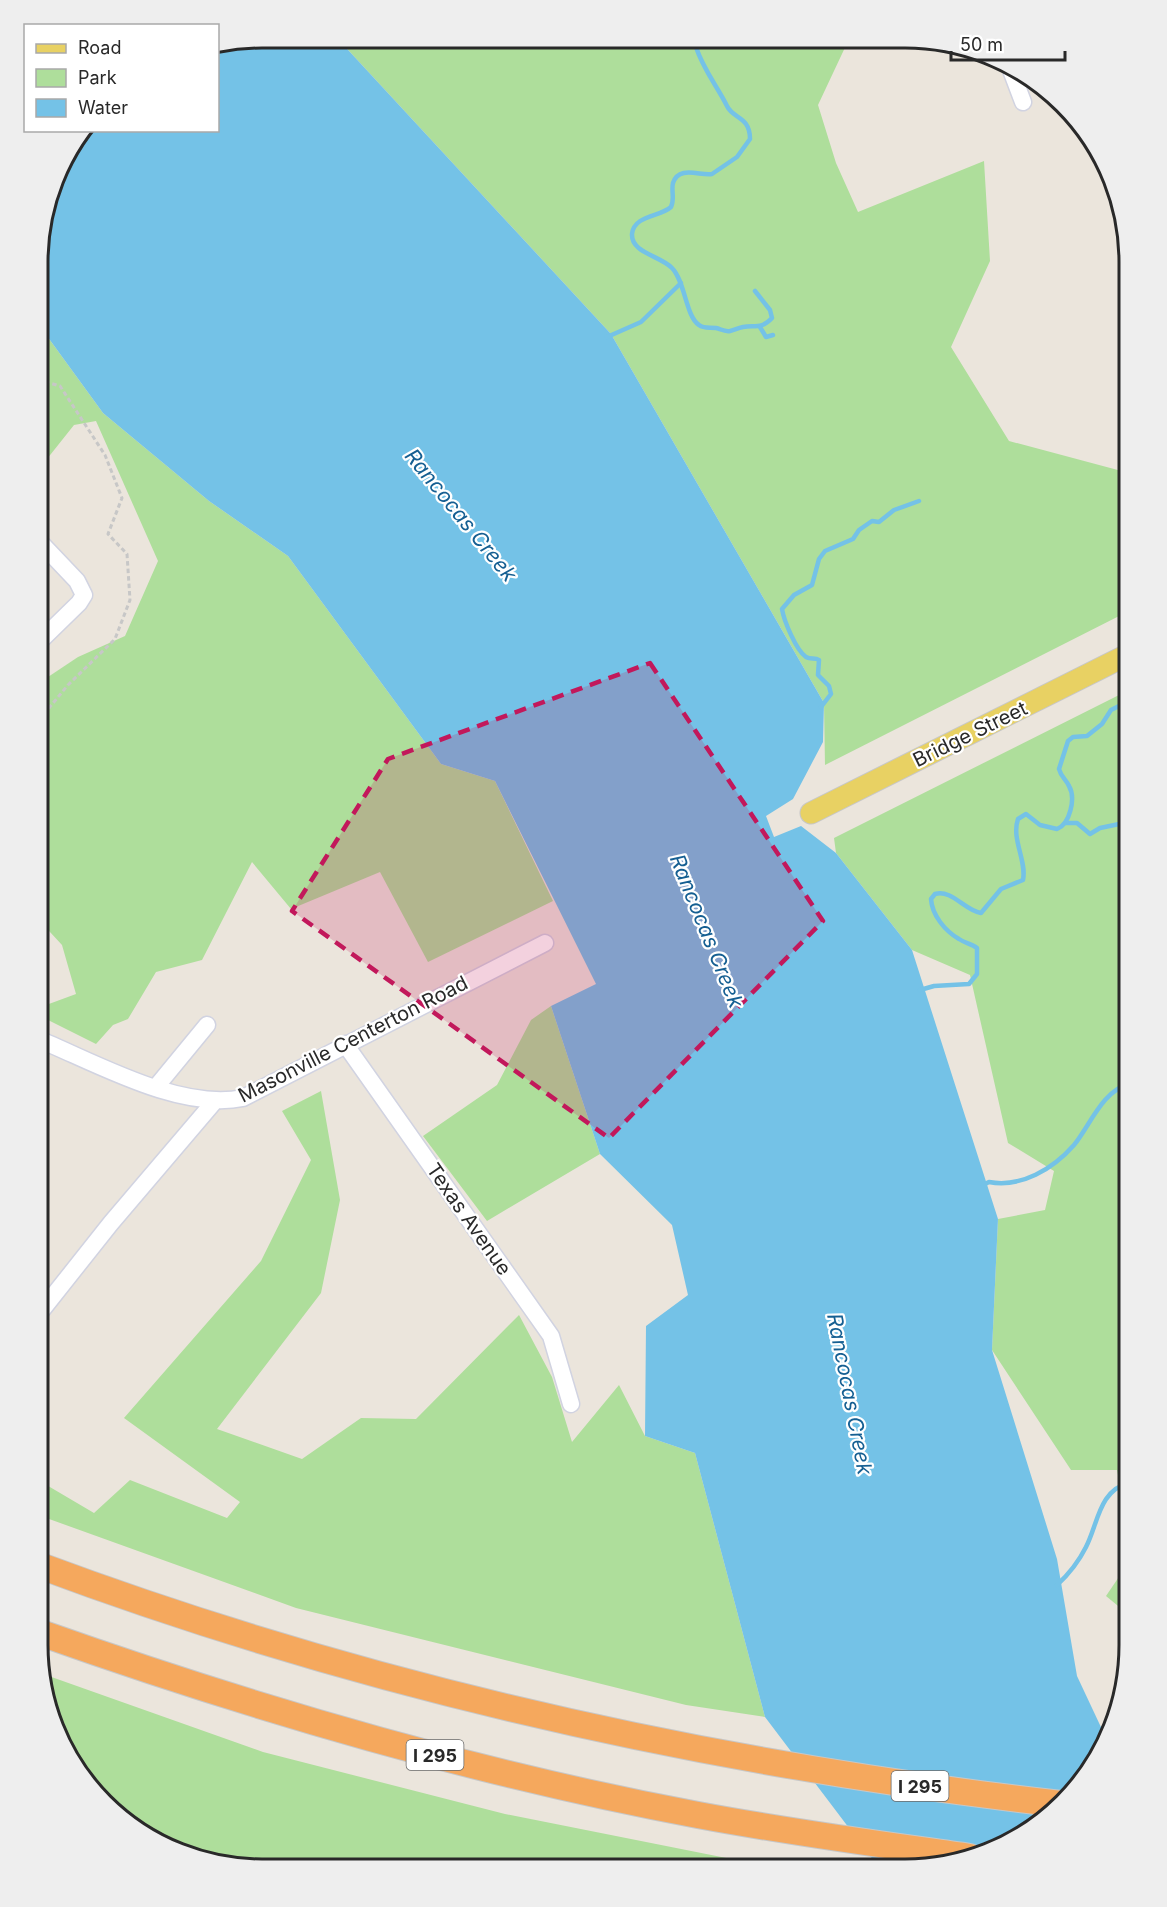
<svg xmlns="http://www.w3.org/2000/svg" width="1167" height="1907" font-family="Inter,sans-serif">
<rect width="100%" height="100%" fill="#ebe5dc"/>
<g fill="#aede9b">
<path d="M337 38 849 39 818 105 836 163 858 212 984 161 990 261 951 347 1009 441 1129 473V611L825 765 824 703 611 334Z"/>
<path d="M39 325 103 413 209 501 288 556 441 764 495 781 553 901 428 962 380 872 291 909 252 862 202 960 156 972 128 1019 113 1025 96 1044 38 1015V1008L76 994 62 945 38 919 39 683 78 657 125 636 158 561 96 421 74 425 39 469Z"/>
<path d="M1129 690V1532L1117 1470H1071L992 1350 998 1219 1045 1210 1054 1171 1008 1143 970 975 912 950 836 853 834 838Z"/>
<path d="M551 1006 600 1154 487 1221 423 1136 497 1085 531 1020Z"/>
<path d="M321 1091 340 1200 321 1293 217 1429 302 1459 361 1418 416 1419 519 1315 552 1377 572 1442 619 1385 645 1436 695 1453 765 1717 686 1705 296 1608 38 1515V1480L94 1513 130 1480 227 1518 240 1502 124 1418 261 1261 311 1160 282 1111Z"/>
<path d="M1129 1562V1615L1106 1596Z"/>
<path d="M43 1674 263 1752 505 1814 781 1869 233 1868 176 1852 125 1823 84 1781 54 1730Z"/>
</g>
<path fill="#74c2e7" d="M262 38H337L611 334 824 703 823 742 793 799 766 816 774 837 801 826 836 853 912 950 998 1219 992 1350 1057 1559 1077 1676 1107 1740 1083 1781 1042 1823 990 1853 905 1869H880L765 1717 695 1453 645 1436 646 1326 688 1295 672 1225 600 1154 551 1006 596 984 495 781 441 764 288 556 209 501 103 413 39 325V233L61 163 85 131 218 130V46Z"/>
<g fill="none" stroke-linecap="round" stroke-linejoin="round">
<g stroke="#74c2e7" stroke-width="4.5">
<path d="M696 47C703 69 717 86 727 106 733 119 750 116 750 139L737 157 712 174C700 176 679 165 673 183 671 191 675 199 671 207 660 217 634 215 632 234 631 253 661 256 672 268 685 281 686 317 699 325 704 329 710 327 716 328 721 329 724 332 730 331 734 330 738 328 743 327 755 325 762 329 772 318L770 310 755 291"/>
<path d="M760 327 766 337 773 335"/>
<path d="M607 337 641 322 681 283"/>
<path d="M821 707 831 694 829 686 818 675 819 660C815 657 811 660 806 657 796 650 784 621 782 609L794 595 812 585 819 559 825 551 853 539 859 530 872 521 879 522 894 510 919 501"/>
<path d="M1065 823H1077L1090 834 1100 828 1124 823"/>
<path d="M920 990 934 986 969 984 977 974V948C972 944 965 943 959 939 945 931 932 915 931 899L935 894C952 889 965 911 981 913L1001 889 1023 880C1027 861 1011 839 1018 819L1026 814 1040 825 1057 829C1070 824 1076 798 1069 786 1066 779 1061 777 1059 769L1068 741 1073 737 1087 736 1102 724 1111 710 1121 705V683L1129 679"/>
<path d="M983 1185 989 1182C1021 1188 1053 1169 1074 1145 1089 1127 1103 1090 1129 1084"/>
<path d="M1057 1585C1069 1574 1079 1561 1086 1547 1098 1524 1099 1490 1129 1483"/>
</g>
<g stroke="#d1d3e1" stroke-width="19">
<g id="minor">
<path d="M1009 65 1023 102"/>
<path d="M39 642 79 603 84 595 77 581 39 541"/>
<path d="M38 1039C96 1063 180 1111 243 1098L545 943"/>
<path d="M345 1044 551 1336 571 1404"/>
<path d="M156 1087 207 1025"/>
<path d="M38 1315 111 1223 214 1102"/>
</g>
</g>
<g stroke="#c7c7c7" stroke-width="23">
<path id="major" d="M811 813 1129 654"/>
</g>
<g stroke="#c7c7c7" stroke-width="28">
<g id="highway">
<path d="M38 1565C368 1688 711 1764 1061 1804"/>
<path d="M38 1632C253 1708 473 1773 698 1815 788 1832 879 1844 970 1857"/>
</g>
</g>
<path stroke="#c7c7c7" stroke-width="3" stroke-dasharray="4.5 3" stroke-linecap="butt" d="M39 720 68 685 115 639 130 600 127 554 108 534 122 498 105 455 60 386 39 380"/>
<use href="#minor" stroke="#fff" stroke-width="16"/>
<use href="#major" stroke="#e8d163" stroke-width="21"/>
<use href="#highway" stroke="#f5a85d" stroke-width="26"/>
</g>
<path fill="#c2185b" fill-opacity="0.2" stroke="#c2185b" stroke-width="4.5" stroke-dasharray="12 8" stroke-linejoin="round" d="M650 663 823 921 609 1138 292 911 388 759Z"/>
<g text-anchor="middle" dominant-baseline="central" stroke-width="4.5" stroke-linejoin="round" paint-order="stroke">
<g fill="#fff" stroke="#696969" stroke-width="1.5">
<rect x="406.5" y="1740" width="57" height="30" rx="4.5"/>
<rect x="891.5" y="1771" width="57" height="30" rx="4.5"/>
</g>
<g font-size="18" font-weight="bold" fill="#292929">
<text x="435" y="1755">I 295</text>
<text x="920" y="1786">I 295</text>
</g>
<g font-size="20" fill="#292929" stroke="#fff">
<text transform="translate(970 734) rotate(-26)">Bridge Street</text>
<text transform="translate(353 1039) rotate(-27)">Masonville Centerton Road</text>
<text transform="translate(469 1219) rotate(55)">Texas Avenue</text>
</g>
<g font-size="21" font-style="italic" fill="#155f92" stroke="#fff">
<text transform="translate(461 515) rotate(51)">Rancocas Creek</text>
<text transform="translate(707 931) rotate(68)">Rancocas Creek</text>
<text transform="translate(850 1394) rotate(79)">Rancocas Creek</text>
</g>
</g>
<path d="M0 0H1167V1907H0ZM262 48H905A214 214 0 0 1 1119 262V1645A214 214 0 0 1 905 1859H262A214 214 0 0 1 48 1645V262A214 214 0 0 1 262 48Z" fill="#eee" fill-rule="evenodd"/>
<path fill="none" stroke="#292929" stroke-width="3" d="M262 48H905A214 214 0 0 1 1119 262V1645A214 214 0 0 1 905 1859H262A214 214 0 0 1 48 1645V262A214 214 0 0 1 262 48Z"/>
<rect x="24" y="24" width="195" height="108" fill="#ffffff" stroke="#a9a9a9" stroke-width="1.5"/>
<rect x="36" y="44" width="30" height="9" fill="#e8d163" stroke="#a9a9a9" stroke-width="1.5"/>
<text x="78" y="54" font-size="18" fill="#292929">Road</text>
<rect x="36" y="69" width="30" height="18" fill="#aede9b" stroke="#a9a9a9" stroke-width="1.5"/>
<text x="78" y="84" font-size="18" fill="#292929">Park</text>
<rect x="36" y="99" width="30" height="18" fill="#74c2e7" stroke="#a9a9a9" stroke-width="1.5"/>
<text x="78" y="114" font-size="18" fill="#292929">Water</text>
<path d="M951 51v9h114v-9" fill="none" stroke="#292929" stroke-width="3"/>
<text x="960" y="51" font-size="18" fill="#292929" stroke="#ffffff" stroke-width="4.5" paint-order="stroke">50 m</text>
</svg>
